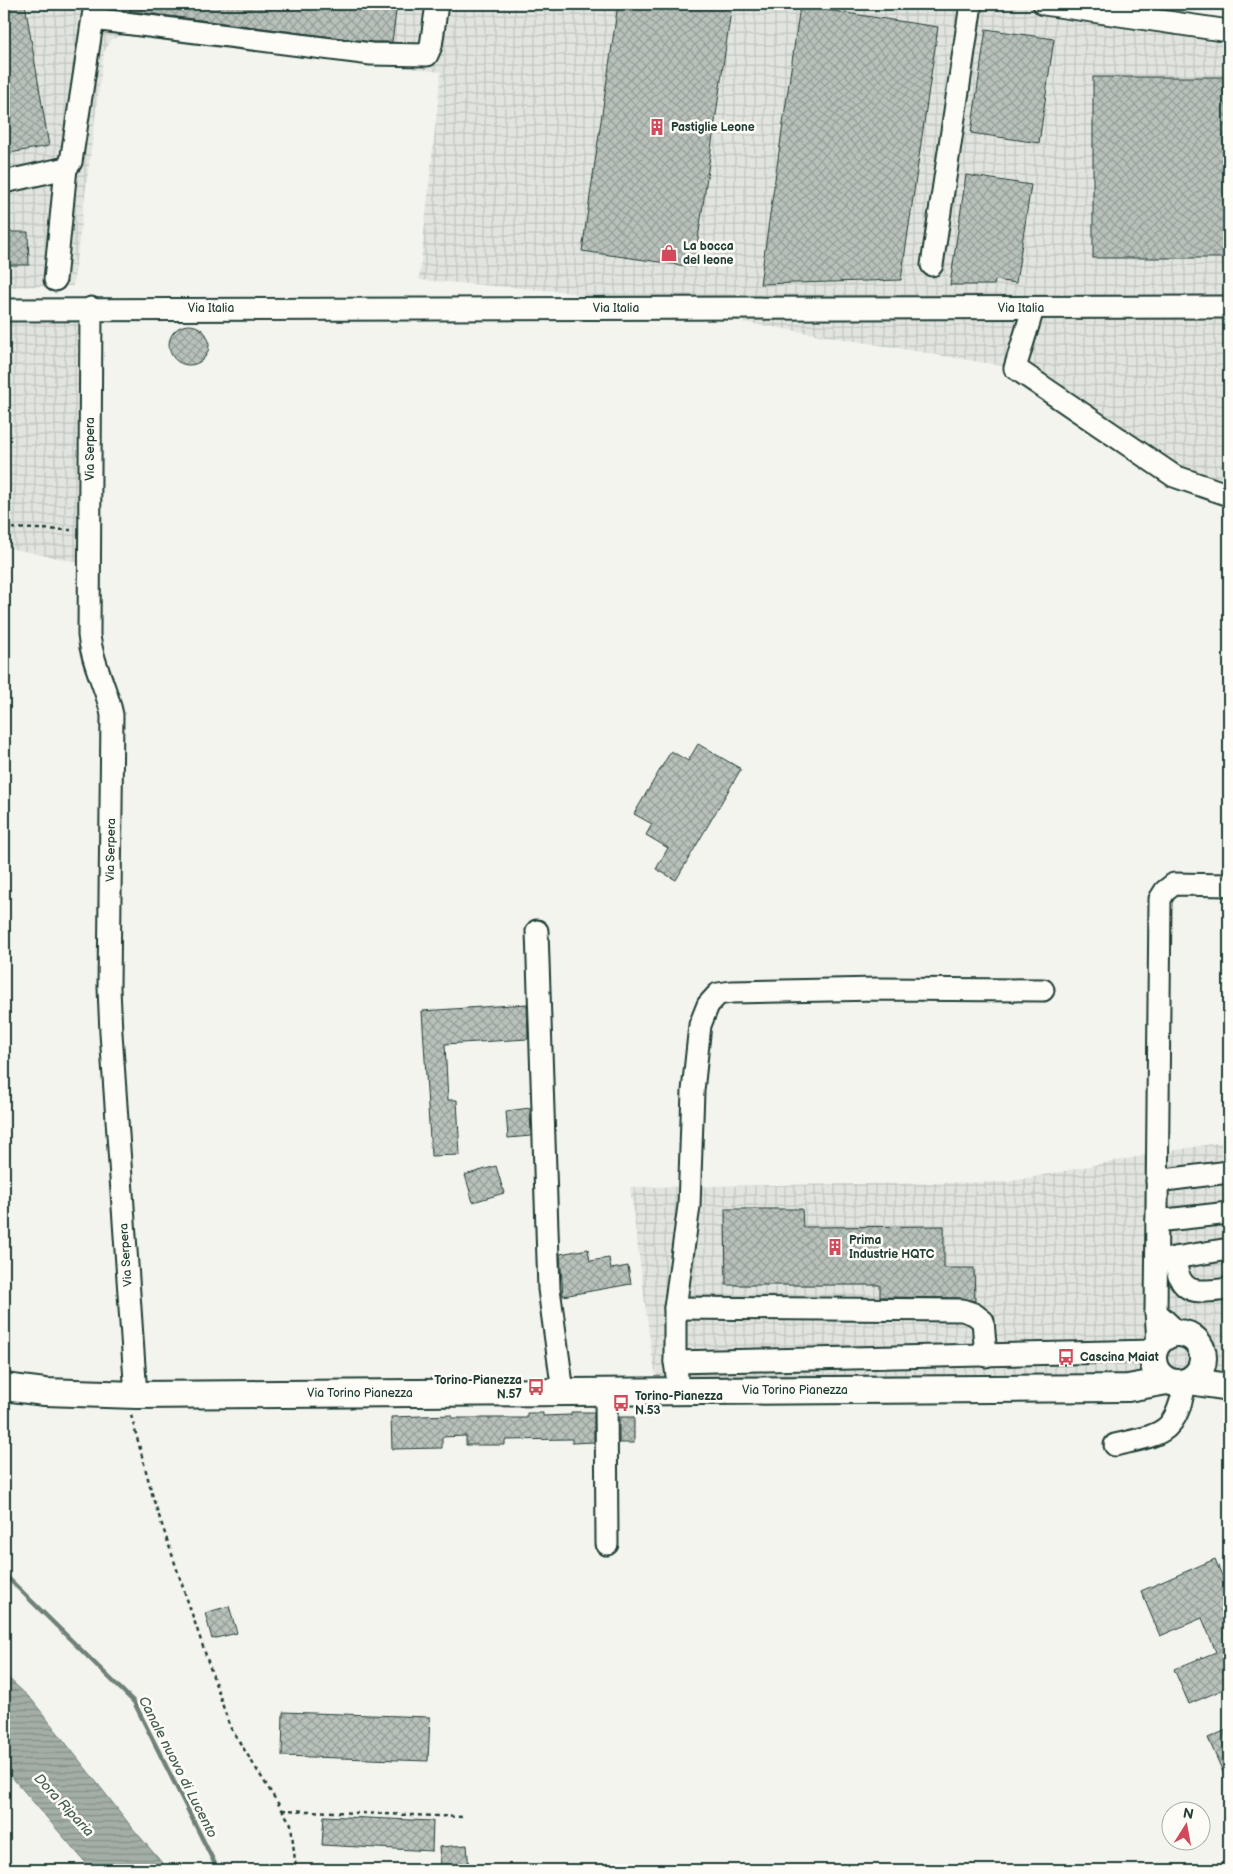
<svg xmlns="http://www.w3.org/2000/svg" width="1233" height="1874" font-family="'Balsamiq Sans',sans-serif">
<defs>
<pattern id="industrial-grid" width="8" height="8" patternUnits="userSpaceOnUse" patternTransform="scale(1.25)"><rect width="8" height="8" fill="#e2e5df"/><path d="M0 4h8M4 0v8" fill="none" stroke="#c1c5c0"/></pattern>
<pattern id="water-rules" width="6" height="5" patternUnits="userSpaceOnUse" patternTransform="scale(1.25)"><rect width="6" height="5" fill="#a3aea7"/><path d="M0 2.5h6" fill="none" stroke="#848f89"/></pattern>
<pattern id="building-cross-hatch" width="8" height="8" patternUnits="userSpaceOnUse" patternTransform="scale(1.25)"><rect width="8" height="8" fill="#b9c1bb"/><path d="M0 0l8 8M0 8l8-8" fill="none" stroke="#969e99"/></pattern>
</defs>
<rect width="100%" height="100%" fill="#f4f4ef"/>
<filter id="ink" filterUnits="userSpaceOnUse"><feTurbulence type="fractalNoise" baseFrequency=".02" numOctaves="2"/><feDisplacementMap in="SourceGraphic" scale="10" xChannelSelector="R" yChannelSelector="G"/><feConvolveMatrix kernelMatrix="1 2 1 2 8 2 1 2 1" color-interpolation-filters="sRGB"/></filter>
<g filter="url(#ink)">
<g fill="url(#industrial-grid)">
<path d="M4 4H1044L1229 31V495H1225L1015 368 558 291 419 280 441 72 126 34 111 40 104 52 73 286 4 287Z"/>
<path d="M91 320 90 565 4 547V322Z"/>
<path d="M1229 1141V1379L658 1383 652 1357 630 1187 1007 1182 1146 1155Z"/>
</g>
<path fill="url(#water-rules)" stroke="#6e8179" d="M4 1674 32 1700 130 1825 168 1870H92L4 1768Z"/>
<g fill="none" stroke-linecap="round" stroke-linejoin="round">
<path stroke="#6e8179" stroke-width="4.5" d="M4 1574 134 1702 218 1870"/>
</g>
<g fill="url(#building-cross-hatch)" stroke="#1f3d34">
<path d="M4 4H25L49 146 4 154Z"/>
<path d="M131 4H397L392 42H372L130 11Z"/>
<path d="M618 4H732L694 267 582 251Z"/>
<path d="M800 6 938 27 901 280 760 284Z"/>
<path d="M986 29 1054 39 1039 143 971 133Z"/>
<rect x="1093" y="77" width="136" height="181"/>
<path d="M966 175 1031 185 1016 283 995 280 994 285H950Z"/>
<path d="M4 232H28L29 265H4Z"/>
<circle cx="189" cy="345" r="20"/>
<path d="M698 744 741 769 676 880 656 869 668 848 646 835 652 824 634 814 671 751 688 761Z"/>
<path d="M527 1004 528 1039 445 1044 448 1100H457L460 1155 431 1156 422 1011Z"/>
<path d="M530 1108 531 1136 508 1138 506 1111Z"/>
<path d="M496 1166 504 1193 473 1202 465 1175Z"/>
<path d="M725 1209H802L803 1227 944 1226V1268H974L975 1301 962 1298 880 1297V1285H726Z"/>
<path d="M588 1249 590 1261 609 1258 611 1269 628 1266 631 1284 563 1296 560 1254Z"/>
<path d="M571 1412H594V1442L572 1443V1439L505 1440V1445H466V1436L442 1437V1448L392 1449 391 1417 452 1415V1418H527V1413H543V1416L571 1415Z"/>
<rect x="619" y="1417" width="15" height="26"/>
<path d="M1215 1559 1229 1592V1687L1189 1704 1174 1669 1216 1652 1202 1618 1160 1636 1141 1591Z"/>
<path d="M229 1606 237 1633 212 1639 205 1613Z"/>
<path d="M283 1712 430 1717 428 1761 282 1756Z"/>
<path d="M1229 1729V1786L1208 1738Z"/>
<path d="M324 1816 433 1821 432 1851 322 1845Z"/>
<path d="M467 1845 469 1870H441L439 1847Z"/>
</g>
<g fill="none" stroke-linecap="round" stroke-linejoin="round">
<g stroke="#1f3d34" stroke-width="25">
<g id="minor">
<path d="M1044 4 1229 31"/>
<path d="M93 19 371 54 427 55 431 46 437 4"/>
<path d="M4 182 66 168 71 162 95 4"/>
<path d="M932 265 971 4"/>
<path d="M55 280 66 168"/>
<path d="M91 308 89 635C92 664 107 688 112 715L109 988 111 1033 136 1395"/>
<path d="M1033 309 1015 368 1174 476 1229 495"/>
<path d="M4 310 1229 307"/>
<path d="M537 931 549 1289 563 1392"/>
<path d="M1157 1181 1229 1172"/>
<path d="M1157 1221 1229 1213"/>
<path d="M1175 1258C1179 1298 1198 1292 1229 1289"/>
<path d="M1162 1260 1229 1249"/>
<path d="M675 1308 962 1310 974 1314 983 1321 986 1356"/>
<path d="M1156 1312 1177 1332"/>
<path d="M1158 1342 1156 1312 1160 899 1165 891 1174 884 1229 885"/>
<path d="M675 1362V1308L689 1206 693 1091 700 1025 708 1005 718 994 732 992 878 989 1043 990"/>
<path d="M677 1376 675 1362 1154 1351"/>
<path d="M606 1391 607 1544"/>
<path d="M1115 1445C1162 1434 1176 1435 1185 1383"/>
</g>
</g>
<g stroke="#1f3d34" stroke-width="30">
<g id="major">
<circle cx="1178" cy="1358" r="25"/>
<path d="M1189 1381 1229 1387"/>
<path d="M4 1387 45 1392 136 1395 1128 1388 1167 1381"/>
</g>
</g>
<g stroke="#1f3d34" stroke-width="2.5" stroke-dasharray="4 4" stroke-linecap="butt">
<path d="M4 528 71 530"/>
<path d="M131 1415 154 1501 230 1727 291 1824 296 1870"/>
<path d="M282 1810 463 1817"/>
</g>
<use href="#minor" stroke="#fdfcf7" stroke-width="21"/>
<use href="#major" stroke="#fdfcf7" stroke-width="26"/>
</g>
</g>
<defs>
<g id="building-bare" transform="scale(1.35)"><path d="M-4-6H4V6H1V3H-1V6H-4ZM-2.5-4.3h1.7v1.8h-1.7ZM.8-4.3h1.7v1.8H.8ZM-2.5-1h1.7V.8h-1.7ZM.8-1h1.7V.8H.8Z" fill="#d1495b" stroke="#fdfcf7" stroke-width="2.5" paint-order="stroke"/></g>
<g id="shop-bare" transform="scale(1.35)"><path d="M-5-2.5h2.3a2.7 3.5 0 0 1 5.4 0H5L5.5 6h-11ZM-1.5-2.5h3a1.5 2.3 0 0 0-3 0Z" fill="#d1495b" stroke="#fdfcf7" stroke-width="2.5" paint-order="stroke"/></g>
<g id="bus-bare" transform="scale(1.35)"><path d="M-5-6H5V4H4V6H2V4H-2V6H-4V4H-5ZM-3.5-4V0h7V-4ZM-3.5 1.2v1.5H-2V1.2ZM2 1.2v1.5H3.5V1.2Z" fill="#d1495b" stroke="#fdfcf7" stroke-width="2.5" paint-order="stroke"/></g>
</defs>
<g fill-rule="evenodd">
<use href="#building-bare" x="657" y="127"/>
<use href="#shop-bare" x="669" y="253"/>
<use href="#building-bare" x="835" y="1247"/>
<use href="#bus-bare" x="1066" y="1357"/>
<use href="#bus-bare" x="536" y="1387"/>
<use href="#bus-bare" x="621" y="1403"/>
</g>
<g text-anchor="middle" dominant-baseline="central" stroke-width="5" stroke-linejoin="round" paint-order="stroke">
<g font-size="12" font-weight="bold" fill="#1f3d34" stroke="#fdfcf7" text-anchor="start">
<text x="671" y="127">Pastiglie Leone</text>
<text x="683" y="246">La bocca<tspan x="683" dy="14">del leone</tspan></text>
<text x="849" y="1240">Prima<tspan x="849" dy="14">Industrie HQTC</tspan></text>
<text x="1080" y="1357">Cascina Maiat</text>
<text x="522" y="1380" text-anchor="end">Torino-Pianezza<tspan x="522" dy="14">N.57</tspan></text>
<text x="635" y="1396">Torino-Pianezza<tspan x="635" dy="14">N.53</tspan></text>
</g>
<g font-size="12" fill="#1f3d34" stroke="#fdfcf7">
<text x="211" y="308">Via Italia</text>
<text x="616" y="308">Via Italia</text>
<text x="1021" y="308">Via Italia</text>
<text transform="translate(90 449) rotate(-90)">Via Serpera</text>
<text transform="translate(111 850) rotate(-89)">Via Serpera</text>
<text transform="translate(126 1255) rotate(-94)">Via Serpera</text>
<text x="795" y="1390">Via Torino Pianezza</text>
<text x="360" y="1393">Via Torino Pianezza</text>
</g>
<g font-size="14" font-style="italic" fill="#475f56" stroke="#fdfcf7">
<text transform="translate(178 1767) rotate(63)">Canale nuovo di Lucento</text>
<text transform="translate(64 1805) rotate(47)">Dora Riparia</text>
</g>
</g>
<rect width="1233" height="1874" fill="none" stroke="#fdfcf7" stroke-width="20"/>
<rect x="10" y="10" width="1213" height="1854" fill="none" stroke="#1f3d34" stroke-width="2" filter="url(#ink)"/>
<g transform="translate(1186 1826) rotate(11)"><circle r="24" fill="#fdfcf7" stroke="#a4b0a9"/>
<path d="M0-4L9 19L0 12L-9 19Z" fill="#d1495b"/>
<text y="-8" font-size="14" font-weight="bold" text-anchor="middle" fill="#1f3d34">N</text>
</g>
</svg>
